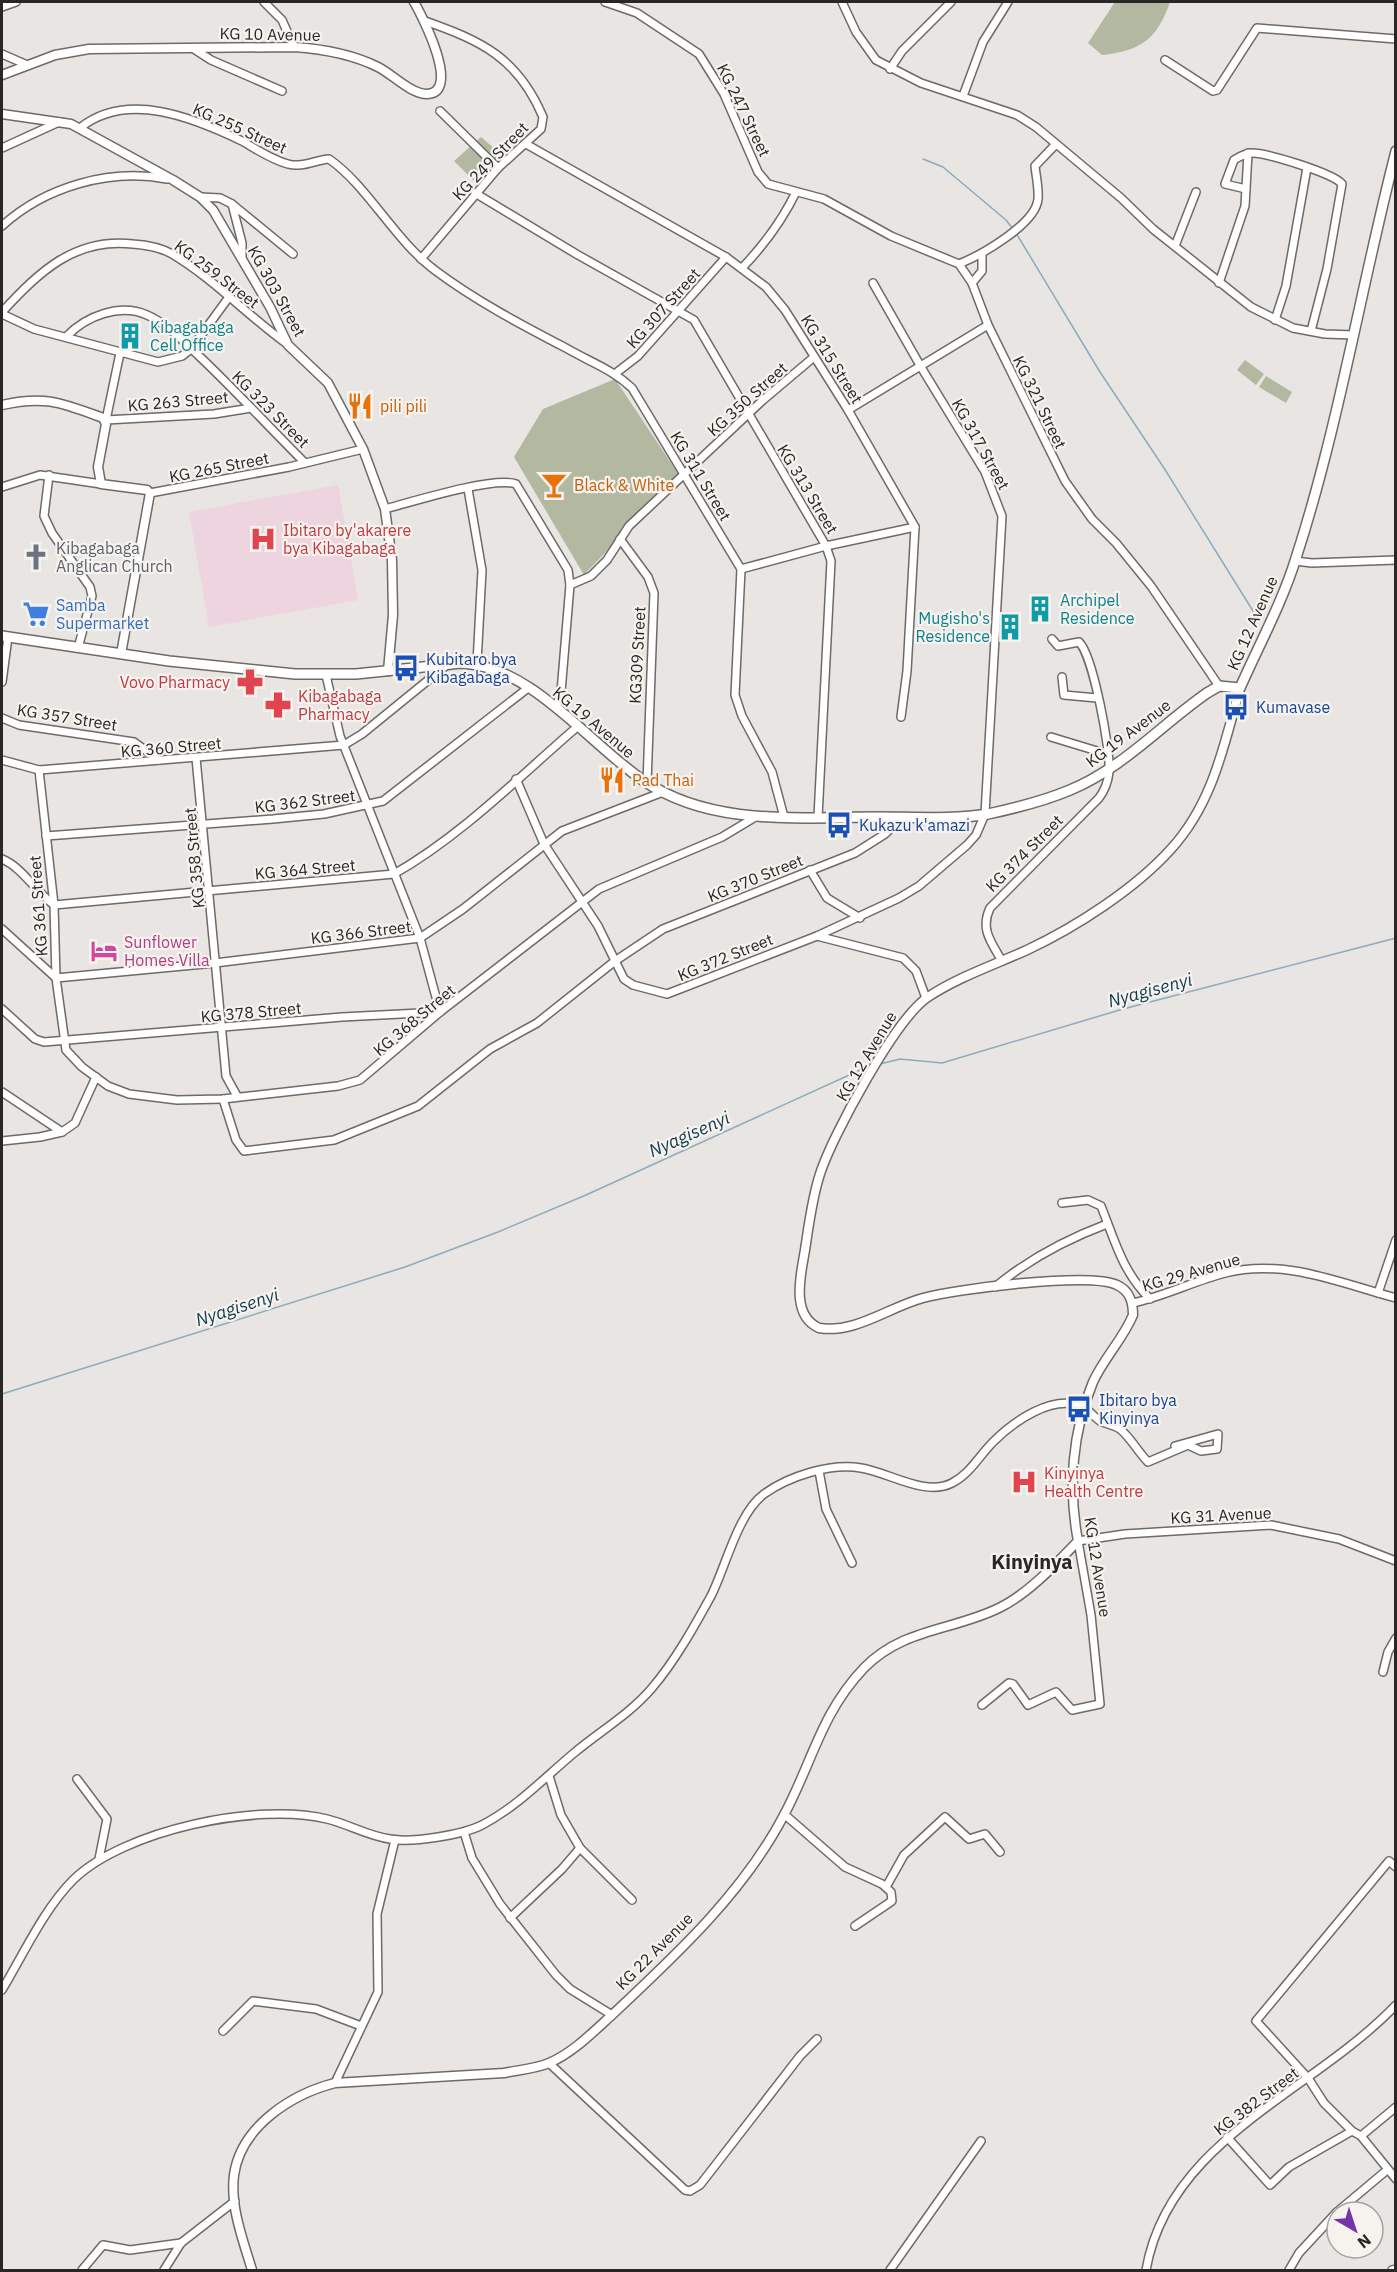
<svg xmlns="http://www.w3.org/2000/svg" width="1397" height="2272" font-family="'IBM Plex Sans',sans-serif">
<rect width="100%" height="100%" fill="#e8e5e2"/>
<path fill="#edd4de" d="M338 485 358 600 209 627 189 512Z"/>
<g fill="#b3b9a1">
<path d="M1115 2H1170C1157 39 1141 51 1102 55L1088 43Z"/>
<path d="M481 137 503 156 476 183 454 161Z"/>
<path d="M1245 360 1264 374 1256 385 1237 370Z"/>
<path d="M1266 376 1292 392 1286 403 1259 387Z"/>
<path d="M615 379 679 475 584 575 514 457 543 409Z"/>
</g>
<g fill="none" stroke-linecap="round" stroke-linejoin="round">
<g stroke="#8cabbd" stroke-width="1.5">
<path d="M923 159 943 167 1006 220 1013 229"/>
<path d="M1016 233 1100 372 1164 468 1258 619"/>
<path d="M880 1064 900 1059 942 1063 1123 1009 1396 938"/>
<path d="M2 1394 405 1267 498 1232 586 1195 869 1066"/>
</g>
<g stroke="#6d6a67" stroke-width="10">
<g id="minor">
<path d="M264 2 282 20 294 47"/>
<path d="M605 2 637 13 699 54 724 94 758 172 768 184 824 199 891 236 959 264 972 283 988 325 1065 481 1092 519 1116 543 1151 586 1219 686"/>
<path d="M842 2 856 32 876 60 921 83 1017 115 1036 127 1121 198 1153 229 1251 307 1293 328 1325 334 1354 335"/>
<path d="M2 7 16 2"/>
<path d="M194 49 211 60 282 91"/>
<path d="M2 54 25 64"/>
<path d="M1165 60 1213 91 1217 90 1257 28 1396 39"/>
<path d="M890 69 902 51 951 2"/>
<path d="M963 96 983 42 1008 2"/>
<path d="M440 111 498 168"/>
<path d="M80 128C127 90 194 118 242 141 256 149 272 160 288 164 302 168 315 160 329 159 368 186 394 240 436 271 476 301 522 325 566 348 590 362 612 369 632 388L741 569 735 695 742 716 772 772 784 817"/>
<path d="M526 144 726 257 766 287 785 310 848 410 915 527 907 671 901 717"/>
<path d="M2 148 59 122"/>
<path d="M1246 189 1225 184 1234 160C1239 157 1245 153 1252 153 1267 153 1333 173 1342 184L1327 269 1311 331"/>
<path d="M475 193 578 255 694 320 826 546 831 561 818 817"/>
<path d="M200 197 220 198 232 204 293 254"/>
<path d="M232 204 242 243V259"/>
<path d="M2 226C45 187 109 168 167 179"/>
<path d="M1175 246 1196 192"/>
<path d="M421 259 498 168 541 129 543 117C518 58 482 41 425 21"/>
<path d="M959 264C981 255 1036 224 1038 199 1039 189 1036 176 1035 166L1056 144"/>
<path d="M742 268C764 245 782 221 796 192"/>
<path d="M972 283 982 271V255"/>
<path d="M1219 283 1245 206 1248 153"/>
<path d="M2 312C39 272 75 237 133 244 147 245 160 247 172 254 214 279 248 316 287 344"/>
<path d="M2 314 34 329 158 362 182 356 191 349 229 297"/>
<path d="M1275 320 1286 286 1307 168"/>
<path d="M67 336C86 316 120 303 147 315 166 323 183 341 198 355 235 390 269 427 305 463"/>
<path d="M120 353 106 420 214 414 251 408"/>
<path d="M616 373 638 356 726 257"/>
<path d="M848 410 988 325"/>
<path d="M49 475 44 516 52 533 90 587 92 596 78 648"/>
<path d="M2 487 40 475 101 484"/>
<path d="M468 489 482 570 477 663"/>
<path d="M150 493 289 467 363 449"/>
<path d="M385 509C411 502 494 476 516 484L568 570 570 585 561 692 556 708"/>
<path d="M620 539 648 577 654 593 647 783"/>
<path d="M1295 561 1312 563 1396 560"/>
<path d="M741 569 826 546 915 527"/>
<path d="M570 585 591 576 607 560 629 526 763 400 814 357"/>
<path d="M1062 677 1064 695 1097 698"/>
<path d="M2 682 8 637"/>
<path d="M2 718 19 725 134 742 159 760"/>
<path d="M1051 737 1107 754"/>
<path d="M196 758 226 1076 237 1096"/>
<path d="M2 760 39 770 344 745 362 734 448 664"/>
<path d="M39 770 54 905 56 978 66 1050 82 1067 108 1086 129 1094 177 1100 223 1099 338 1086 360 1080 440 1012 599 889 722 837 757 816"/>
<path d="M516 779 544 844 598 926 624 979 633 985 667 994 817 936 899 898 919 886 967 845 976 835 985 814 1002 516 985 472 921 367 873 283"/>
<path d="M46 836 273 819 324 814 383 801 528 688"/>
<path d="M2 859C22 867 36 892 54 905L394 874C461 836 519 777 577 727"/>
<path d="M810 870 827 898 860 918"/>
<path d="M2 929 56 978 215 963 420 938 463 909 562 831 663 792"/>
<path d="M817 936 903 958 916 971 926 998"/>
<path d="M1002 961C991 942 980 929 990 908L1099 798C1105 790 1108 782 1109 772 1111 751 1093 655 1079 642L1058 646 1052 639"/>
<path d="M2 1009 35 1039 44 1042 342 1017 440 1012 420 938 340 736 326 675"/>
<path d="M2 1092 62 1132 75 1123 96 1077"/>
<path d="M223 1099 236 1140 244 1151 334 1140 418 1106 490 1049 537 1023 615 961 663 929 855 853 885 834 902 817"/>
<path d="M2 1141 40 1137 62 1132"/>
<path d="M1062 1203 1088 1200 1101 1206C1115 1241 1122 1271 1150 1299"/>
<path d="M995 1287C1029 1259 1067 1239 1107 1224"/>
<path d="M1378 1293 1396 1240"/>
<path d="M1133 1303C1165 1296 1194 1281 1225 1273 1284 1258 1340 1283 1396 1298"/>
<path d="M819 1471 826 1509 852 1563"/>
<path d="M1383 1672 1388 1652 1396 1638"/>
<path d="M982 1705 1009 1683 1013 1684 1028 1705 1056 1692 1072 1710 1100 1704 1091 1615 1078 1541 1125 1534 1271 1525 1339 1539 1396 1561"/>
<path d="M549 1776 561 1815 580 1848 632 1900"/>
<path d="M77 1779 107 1819 99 1859"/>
<path d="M784 1814 845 1867 882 1884 891 1892 892 1901 855 1926"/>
<path d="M464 1832 472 1858 500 1904 556 1975 570 1989 612 2015"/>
<path d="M1396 1867 1389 1861 1256 2021 1308 2078 1324 2103 1352 2131 1361 2136 1396 2179"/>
<path d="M886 1887 904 1855 945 1817 969 1839 985 1834 1000 1852"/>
<path d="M510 1918 562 1869 580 1848"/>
<path d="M2 1990C23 1955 44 1909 73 1880 124 1830 258 1802 327 1819 348 1824 368 1836 390 1839 412 1843 462 1835 482 1825 517 1807 544 1778 574 1753 599 1732 630 1714 652 1688 675 1661 694 1627 711 1596 726 1566 738 1513 764 1494 789 1476 830 1463 861 1468 888 1472 925 1497 952 1483 970 1474 979 1456 993 1442 1013 1422 1053 1393 1083 1407 1089 1410 1094 1417 1100 1421 1106 1424 1114 1425 1120 1429 1131 1438 1138 1452 1148 1462L1188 1445 1201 1451 1217 1449 1218 1434 1175 1446"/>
<path d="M223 2031 253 2001 316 2009 361 2026"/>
<path d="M549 2063 685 2190 690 2191 700 2185 800 2056 817 2039"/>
<path d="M335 2083 378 1992 377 1914 395 1840"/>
<path d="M1361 2136 1396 2107"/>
<path d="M1227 2137 1270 2185 1289 2167 1352 2131"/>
<path d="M1337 2212 1387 2170"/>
<path d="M82 2270 103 2245 130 2250 181 2243"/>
<path d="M164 2270 181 2243 235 2201"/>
<path d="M890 2270 981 2141"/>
<path d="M1146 2270C1169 2139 1312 2093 1396 2005"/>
<path d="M1289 2270 1299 2253 1337 2212"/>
<path d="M1392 2270 1396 2269"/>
</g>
</g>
<g stroke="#6d6a67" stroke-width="11">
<g id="tertiary">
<path d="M2 75 55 55 89 49 294 47C323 49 352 54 378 67 392 74 410 93 426 94 463 94 421 14 414 2"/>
<path d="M2 114 71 124 173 180 200 197 213 210 270 307 288 345 328 383 363 449 385 509 392 560 393 615 388 671"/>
<path d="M2 405C45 395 62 403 103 418L106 424 98 467 101 484 147 490 150 493 121 654"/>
<path d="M252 2270C243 2240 230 2207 234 2175 241 2126 292 2094 335 2083L504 2073C518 2070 535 2069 549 2063 573 2053 594 2031 613 2014 676 1955 744 1892 784 1815 812 1763 821 1713 864 1668 903 1628 952 1631 999 1608 1028 1594 1056 1564 1078 1541 1068 1488 1072 1432 1093 1382 1104 1358 1123 1339 1133 1315 1133 1302 1130 1291 1117 1285 1090 1272 955 1289 923 1298 889 1307 855 1334 819 1328 790 1315 801 1274 805 1250 809 1224 812 1198 820 1174 832 1136 896 1018 928 997 958 977 994 965 1027 950 1076 927 1135 889 1171 849 1213 803 1224 745 1240 688"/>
</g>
</g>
<g stroke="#6d6a67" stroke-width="12">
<path id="secondary" d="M2 636 169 661 295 674H356L461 663C532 666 588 743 644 781 712 827 801 817 879 817 913 817 953 820 988 814 1016 808 1044 801 1070 790 1123 768 1161 725 1207 693L1219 686 1240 688C1259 645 1282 603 1296 558 1339 425 1361 287 1396 151"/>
</g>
<use href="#minor" stroke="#fff" stroke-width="7"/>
<use href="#tertiary" stroke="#fff" stroke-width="8"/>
<use href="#secondary" stroke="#fff" stroke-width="9"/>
</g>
<defs>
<g id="building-bare" transform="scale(2.07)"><path d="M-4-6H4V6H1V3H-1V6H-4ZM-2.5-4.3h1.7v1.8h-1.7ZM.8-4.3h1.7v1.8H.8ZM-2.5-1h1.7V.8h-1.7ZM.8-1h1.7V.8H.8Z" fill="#0f9aa8" stroke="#f6f3ef" stroke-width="2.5" paint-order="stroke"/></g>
<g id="restaurant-bare" transform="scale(2.07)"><path d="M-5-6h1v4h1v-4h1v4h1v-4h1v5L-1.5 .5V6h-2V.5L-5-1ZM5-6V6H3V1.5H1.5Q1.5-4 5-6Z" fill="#e8710a" stroke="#f6f3ef" stroke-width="2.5" paint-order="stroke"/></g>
<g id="bar-bare" transform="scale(2.07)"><path d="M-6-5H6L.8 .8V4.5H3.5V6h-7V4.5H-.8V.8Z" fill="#e8710a" stroke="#f6f3ef" stroke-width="2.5" paint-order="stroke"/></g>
<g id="hospital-bare" transform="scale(2.07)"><path d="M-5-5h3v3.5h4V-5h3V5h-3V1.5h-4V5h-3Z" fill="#e0444e" stroke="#f6f3ef" stroke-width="2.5" paint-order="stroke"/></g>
<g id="church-bare" transform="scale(2.07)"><path d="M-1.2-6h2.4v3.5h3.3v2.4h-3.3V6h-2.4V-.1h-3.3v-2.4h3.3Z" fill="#6b7280" stroke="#f6f3ef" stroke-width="2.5" paint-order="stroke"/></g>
<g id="supermarket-bare" transform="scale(2.07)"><path d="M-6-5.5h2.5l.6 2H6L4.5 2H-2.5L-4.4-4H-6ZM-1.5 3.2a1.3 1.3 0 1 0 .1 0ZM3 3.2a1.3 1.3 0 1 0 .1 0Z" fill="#3f7fe0" stroke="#f6f3ef" stroke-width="2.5" paint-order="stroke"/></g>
<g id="bus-bare" transform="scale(2.07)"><path d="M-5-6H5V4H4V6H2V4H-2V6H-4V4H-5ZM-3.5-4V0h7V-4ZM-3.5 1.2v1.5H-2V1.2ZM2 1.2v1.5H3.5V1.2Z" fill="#1a4fb4" stroke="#f6f3ef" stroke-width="2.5" paint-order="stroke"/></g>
<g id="pharmacy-bare" transform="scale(2.07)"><path d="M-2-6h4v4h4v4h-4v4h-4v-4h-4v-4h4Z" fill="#e0444e" stroke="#f6f3ef" stroke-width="2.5" paint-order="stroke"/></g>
<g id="hotel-bare" transform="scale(2.07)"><path d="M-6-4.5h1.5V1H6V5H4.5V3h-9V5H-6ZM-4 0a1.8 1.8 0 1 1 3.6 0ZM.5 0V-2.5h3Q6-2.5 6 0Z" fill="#d1479c" stroke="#f6f3ef" stroke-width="2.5" paint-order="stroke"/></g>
</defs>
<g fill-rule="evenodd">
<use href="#building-bare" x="130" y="336"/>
<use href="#restaurant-bare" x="360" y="406"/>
<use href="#bar-bare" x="554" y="485"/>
<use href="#hospital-bare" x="263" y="539"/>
<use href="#church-bare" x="36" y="557"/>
<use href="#building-bare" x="1040" y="609"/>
<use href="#supermarket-bare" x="36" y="614"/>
<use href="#building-bare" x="1010" y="627"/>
<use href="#bus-bare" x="406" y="668"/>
<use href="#pharmacy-bare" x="250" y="682"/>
<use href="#pharmacy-bare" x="278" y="705"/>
<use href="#bus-bare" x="1236" y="707"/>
<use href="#restaurant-bare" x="612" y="780"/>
<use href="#bus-bare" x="839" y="825"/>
<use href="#hotel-bare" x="104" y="951"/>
<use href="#bus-bare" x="1079" y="1409"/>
<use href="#hospital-bare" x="1024" y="1482"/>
</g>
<g text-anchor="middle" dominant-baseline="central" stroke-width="4.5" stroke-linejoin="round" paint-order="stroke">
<g font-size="16" fill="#282726" stroke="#f6f3ef">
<text transform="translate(270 34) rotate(1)">KG 10 Avenue</text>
<text transform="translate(744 110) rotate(64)">KG 247 Street</text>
<text transform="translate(240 128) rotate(24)">KG 255 Street</text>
<text transform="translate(490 161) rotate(-46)">KG 249 Street</text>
<text transform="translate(217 274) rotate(37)">KG 259 Street</text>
<text transform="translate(277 291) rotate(61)">KG 303 Street</text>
<text transform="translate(663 308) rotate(-48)">KG 307 Street</text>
<text transform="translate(832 359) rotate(58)">KG 315 Street</text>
<text transform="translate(747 399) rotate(-42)">KG 350 Street</text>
<text transform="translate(178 401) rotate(-5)">KG 263 Street</text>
<text transform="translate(1040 402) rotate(64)">KG 321 Street</text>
<text transform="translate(271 409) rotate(45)">KG 323 Street</text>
<text transform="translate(981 444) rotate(61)">KG 317 Street</text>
<text transform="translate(219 467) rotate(-11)">KG 265 Street</text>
<text transform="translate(701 476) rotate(59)">KG 311 Street</text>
<text transform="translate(808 489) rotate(59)">KG 313 Street</text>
<text transform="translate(1252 623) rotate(-66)">KG 12 Avenue</text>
<text transform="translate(637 655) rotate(-87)">KG309 Street</text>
<text transform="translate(67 717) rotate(9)">KG 357 Street</text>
<text transform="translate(594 722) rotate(40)">KG 19 Avenue</text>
<text transform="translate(1128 733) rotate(-37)">KG 19 Avenue</text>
<text transform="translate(171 747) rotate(-5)">KG 360 Street</text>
<text transform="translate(305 801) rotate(-7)">KG 362 Street</text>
<text transform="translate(1024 853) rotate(-45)">KG 374 Street</text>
<text transform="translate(194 858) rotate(-95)">KG 358 Street</text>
<text transform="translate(305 869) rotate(-5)">KG 364 Street</text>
<text transform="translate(755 878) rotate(-22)">KG 370 Street</text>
<text transform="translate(38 906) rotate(-94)">KG 361 Street</text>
<text transform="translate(361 932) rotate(-7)">KG 366 Street</text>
<text transform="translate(725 957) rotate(-22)">KG 372 Street</text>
<text transform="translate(251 1012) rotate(-5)">KG 378 Street</text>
<text transform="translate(414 1020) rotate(-40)">KG 368 Street</text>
<text transform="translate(866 1056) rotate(-59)">KG 12 Avenue</text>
<text transform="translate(1191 1272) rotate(-16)">KG 29 Avenue</text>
<text transform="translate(1221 1515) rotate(-3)">KG 31 Avenue</text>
<text transform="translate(1098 1567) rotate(81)">KG 12 Avenue</text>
<text transform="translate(654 1951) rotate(-45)">KG 22 Avenue</text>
<text transform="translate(1256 2101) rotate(-37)">KG 382 Street</text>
</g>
<g font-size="16" fill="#0d838f" stroke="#f6f3ef" text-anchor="start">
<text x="150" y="327">Kibagabaga<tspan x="150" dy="18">Cell Office</tspan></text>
<text x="1060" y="600">Archipel<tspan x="1060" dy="18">Residence</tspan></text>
<text x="990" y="618" text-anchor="end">Mugisho's<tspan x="990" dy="18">Residence</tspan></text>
</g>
<g font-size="16" fill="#c56008" stroke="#f6f3ef" text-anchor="start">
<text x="380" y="406">pili pili</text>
<text x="574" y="485">Black &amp; White</text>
<text x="632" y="780">Pad Thai</text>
</g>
<g font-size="16" fill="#be3a42" stroke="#f6f3ef" text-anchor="start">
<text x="283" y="530">Ibitaro by'akarere<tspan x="283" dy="18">bya Kibagabaga</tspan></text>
<text x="230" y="682" text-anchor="end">Vovo Pharmacy</text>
<text x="298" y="696">Kibagabaga<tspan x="298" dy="18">Pharmacy</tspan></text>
<text x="1044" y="1473">Kinyinya<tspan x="1044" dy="18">Health Centre</tspan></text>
</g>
<g font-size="16" fill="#5b616d" stroke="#f6f3ef" text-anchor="start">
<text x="56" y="548">Kibagabaga<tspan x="56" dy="18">Anglican Church</tspan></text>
</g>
<g font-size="16" fill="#366cbe" stroke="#f6f3ef" text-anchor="start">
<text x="56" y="605">Samba<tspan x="56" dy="18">Supermarket</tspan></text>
</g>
<g font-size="16" fill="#164399" stroke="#f6f3ef" text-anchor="start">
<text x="426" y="659">Kubitaro bya<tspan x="426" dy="18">Kibagabaga</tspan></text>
<text x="1256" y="707">Kumavase</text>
<text x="859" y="825">Kukazu k'amazi</text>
<text x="1099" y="1400">Ibitaro bya<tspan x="1099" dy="18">Kinyinya</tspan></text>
</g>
<g font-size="16" fill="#b23c85" stroke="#f6f3ef" text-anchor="start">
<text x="124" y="942">Sunflower<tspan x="124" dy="18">Homes Villa</tspan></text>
</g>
<g font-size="18" font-style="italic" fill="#103b4f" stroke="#f6f3ef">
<text transform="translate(1150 990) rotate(-15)">Nyagisenyi</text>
<text transform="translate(689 1134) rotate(-24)">Nyagisenyi</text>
<text transform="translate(237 1307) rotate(-18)">Nyagisenyi</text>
</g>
<g font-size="20" font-weight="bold" fill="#282726" stroke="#f6f3ef">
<text x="1032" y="1561">Kinyinya</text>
</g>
</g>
<rect width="1397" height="2272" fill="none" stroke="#282726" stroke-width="6"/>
<g transform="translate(1355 2230) rotate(141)"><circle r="28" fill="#f6f3ef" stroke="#a4a19f" stroke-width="1.5"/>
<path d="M0-4.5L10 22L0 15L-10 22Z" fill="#7533a8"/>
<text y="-9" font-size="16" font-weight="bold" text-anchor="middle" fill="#282726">N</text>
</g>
</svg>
